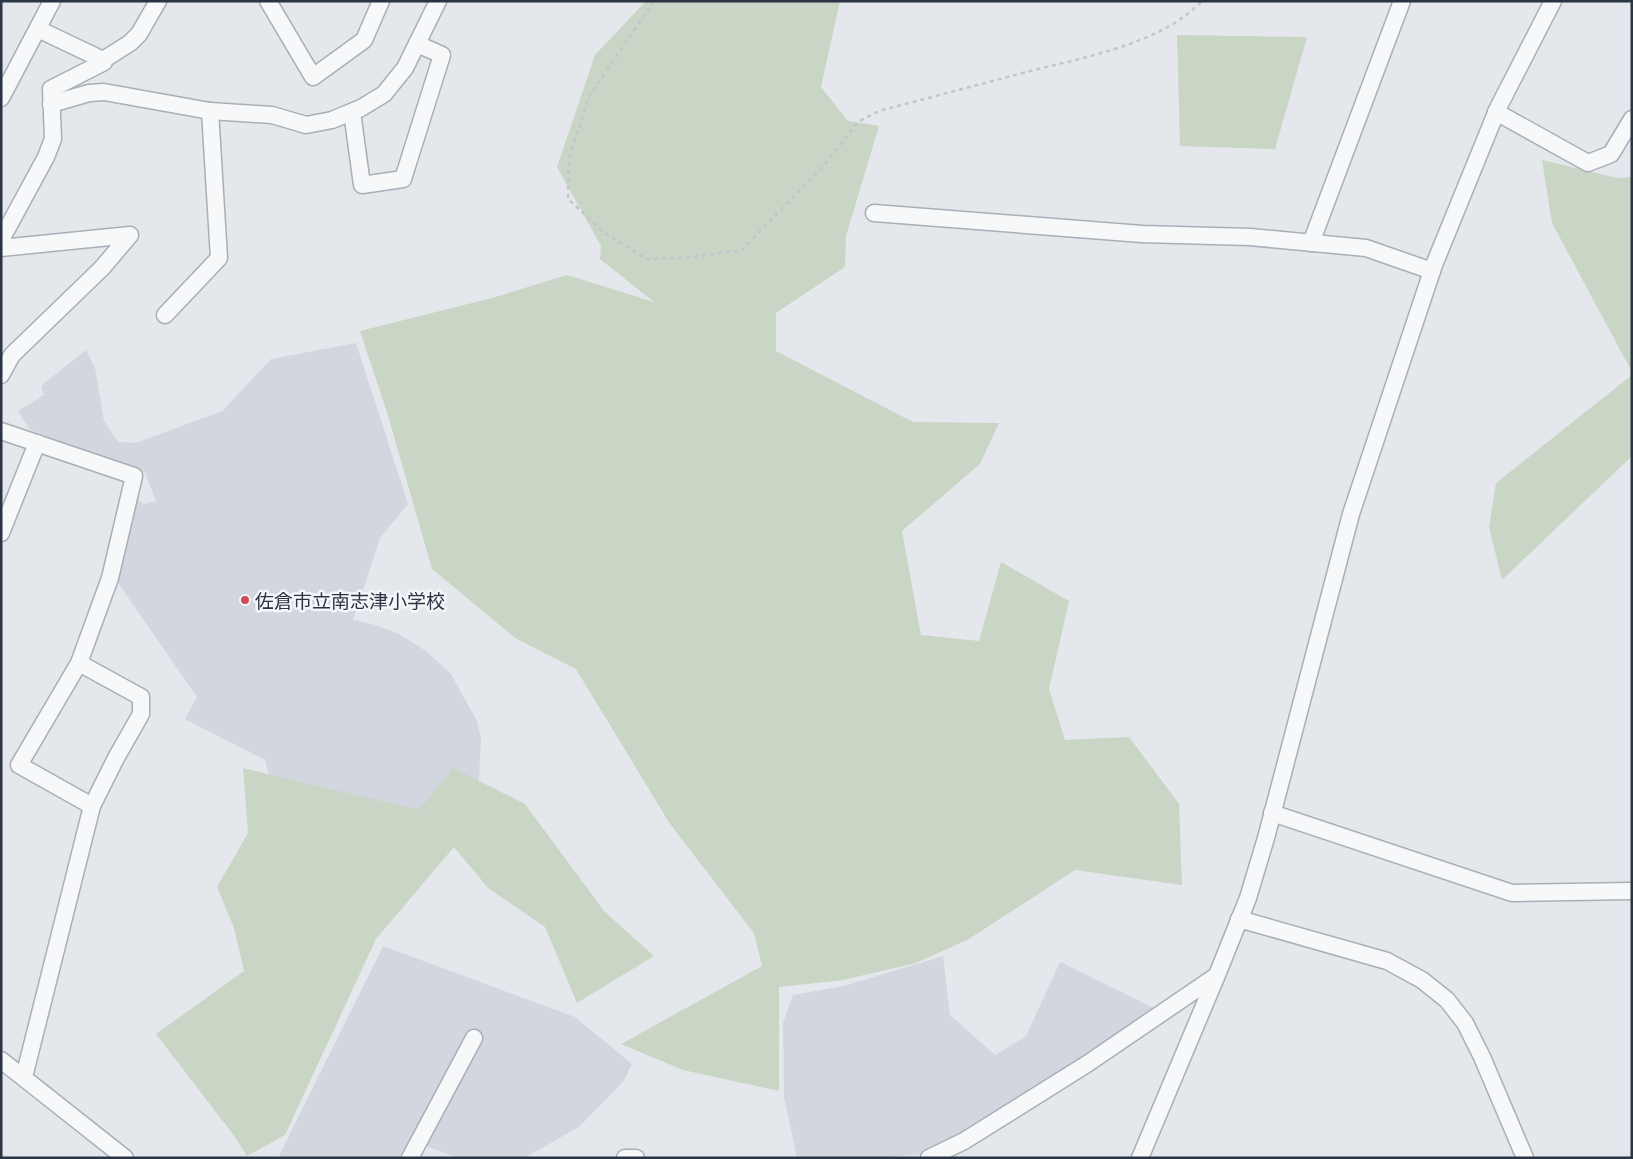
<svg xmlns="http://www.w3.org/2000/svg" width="1633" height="1159" font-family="'Exo 2','Noto Sans JP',sans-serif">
<rect width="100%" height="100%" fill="#e4e7ec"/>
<g fill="#d2d6de">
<path d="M356 343 408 504 380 538 353 620 372 624 397 633 426 651 451 674 477 721 481 740 479 778 461 810 425 824 272 785 265 760 185 719 197 697 116 580 134 506 138 500 143 504 156 501 145 473 30 430 18 411 44 395 41 386 86 350 95 368 104 421 118 442 136 443 222 411 271 359Z"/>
<path d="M383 946 575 1017 632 1064 623 1082 579 1127 524 1158H458L409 1140 399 1158H278Z"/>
<path d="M943 956 950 1015 995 1055 1026 1036 1060 962 1160 1011 1108 1040 1026 1094 925 1154 874 1158H797L784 1097 783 1023 793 995 844 986Z"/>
</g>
<g fill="#c9d6c5">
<path d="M646 1H840L821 87 848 121 879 126 846 236 845 267 776 313V351L913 422 999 423 980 464 902 531 921 635 979 641 1001 562 1069 601 1049 689 1065 740 1129 737 1179 804 1182 885 1075 870 969 939 916 963 843 980 779 987V1091L683 1070 621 1044 762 966 754 933 670 824 576 669 515 638 432 569 387 412 360 331 492 298 567 275 654 302 600 259 601 246 557 167 595 55Z"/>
<path d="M1177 35 1307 37 1275 149 1180 146Z"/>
<path d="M1542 160 1617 178 1632 177V372L1552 223Z"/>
<path d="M1632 375V456L1502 580 1489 527 1496 483Z"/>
<path d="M243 768 419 810 453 768 525 804 604 911 654 956 577 1003 545 927 488 888 454 847 376 939 285 1135 247 1156 235 1137 156 1034 244 971 234 928 217 887 248 833Z"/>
</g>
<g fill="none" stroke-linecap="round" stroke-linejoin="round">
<g stroke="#a9aeb7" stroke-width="19">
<g id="minor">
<path d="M268 1 313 77 364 40 381 1"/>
<path d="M38 29 103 60"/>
<path d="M1 98 52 1"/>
<path d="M51 104 89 93 104 92 210 111 272 115 306 125 332 120 361 108 384 94 405 68 438 1"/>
<path d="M352 112 362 185 403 179 442 55 417 44"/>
<path d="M1496 112 1588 163 1611 154 1632 119"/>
<path d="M874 213 1142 234 1250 237 1366 248 1432 271"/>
<path d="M1 240 46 157 53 139 51 89 104 62 103 60 130 43 139 34 158 1"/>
<path d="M1311 243 1402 1"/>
<path d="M1 248 130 235 102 268 12 355 1 375"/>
<path d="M165 315 219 258 210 111"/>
<path d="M1 431 134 476 110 578 79 663 19 765 92 806"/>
<path d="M1 533 37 443"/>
<path d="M1272 813 1512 893 1632 891"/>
<path d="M1239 919 1387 961 1422 980 1447 1000 1465 1023 1482 1057 1525 1158"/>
<path d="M1 1060 125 1158"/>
<path d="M24 1077 92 806 116 758 141 714V697L79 663"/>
<path d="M410 1158 474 1038"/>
<path d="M625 1158H636"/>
<path d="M929 1158 964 1141 1087 1064 1216 976"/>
<path d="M1140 1158 1217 975 1248 898 1266 838 1351 514 1434 265 1498 108 1553 1"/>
</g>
</g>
<path stroke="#c2c5cb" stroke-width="2.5" stroke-dasharray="4 4" stroke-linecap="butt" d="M654 1 589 96 569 158 568 199 606 234 647 259 685 258 742 250 826 163 858 122 879 111C928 98 977 85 1027 72 1083 57 1160 45 1202 1"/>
<use href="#minor" stroke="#f7f8fa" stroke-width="16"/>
</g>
<circle fill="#d1495b" stroke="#f4f6f9" stroke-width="2" cx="245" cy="600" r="5"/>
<g text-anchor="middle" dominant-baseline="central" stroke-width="5" stroke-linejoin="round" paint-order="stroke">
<g font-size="19" fill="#2b3445" stroke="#f4f6f9" text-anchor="start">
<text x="255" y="600">佐倉市立南志津小学校</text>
</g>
</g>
<rect width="1633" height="1159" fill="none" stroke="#2b3445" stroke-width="5"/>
</svg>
